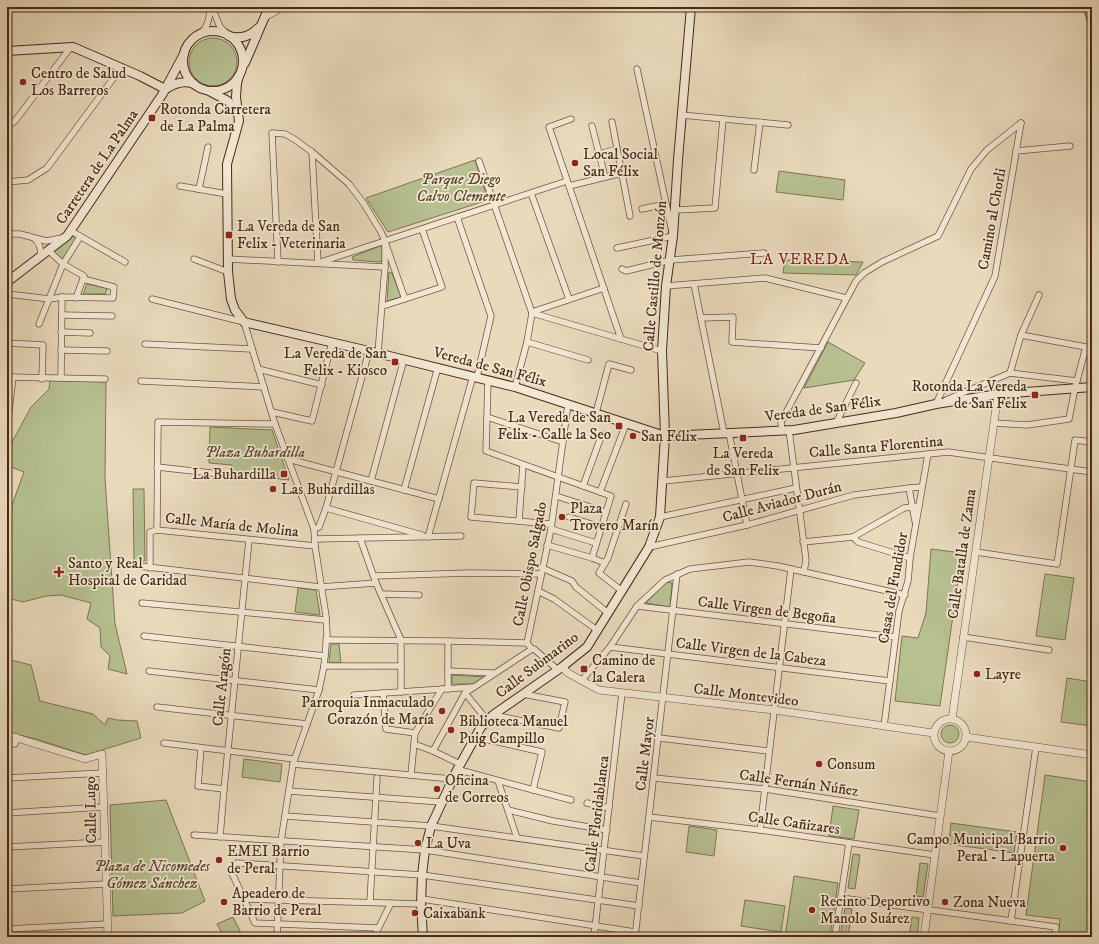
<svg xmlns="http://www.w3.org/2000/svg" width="1099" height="944" font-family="'IM FELL DW Pica',serif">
<rect width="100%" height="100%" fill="#e9dabc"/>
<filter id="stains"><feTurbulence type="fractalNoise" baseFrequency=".005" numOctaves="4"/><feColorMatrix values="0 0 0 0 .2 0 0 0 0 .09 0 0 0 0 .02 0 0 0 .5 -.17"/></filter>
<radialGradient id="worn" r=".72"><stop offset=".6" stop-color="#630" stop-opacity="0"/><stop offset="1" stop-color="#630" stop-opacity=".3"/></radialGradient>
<g fill="#b6c091" stroke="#807453">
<circle cx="213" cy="62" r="24"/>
<path d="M475 160 488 200 388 232 366 198Z"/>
<path d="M779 171 845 180 843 200 776 192Z"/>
<path d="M72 235 76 239 62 260 53 252Z"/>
<path d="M380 246 383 249 382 261 380 262 353 260 352 257Z"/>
<path d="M785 260 863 262 856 275 783 273Z"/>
<path d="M389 272 392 273 401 297 387 301Z"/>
<path d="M87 284 106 288 107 290 105 294H83Z"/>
<path d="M828 342 865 363 854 380 804 388Z"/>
<path d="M50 380 106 382 105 479 115 624 127 674 108 669 110 656 101 647 100 628 87 619 91 603 61 595 46 596 23 602 7 598V519L24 472 8 466 12 442 31 407 49 389Z"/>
<path d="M210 427 272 430 289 480 232 473V465L209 463Z"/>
<path d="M133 489H144L145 561H134Z"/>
<path d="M931 549 962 553 940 706 895 701 902 636 918 638 926 613Z"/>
<path d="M1045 574 1074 578 1065 640 1036 636Z"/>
<path d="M666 582 672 583 670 607 646 603Z"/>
<path d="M298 588 316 590 320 615 295 612Z"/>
<path d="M331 644H339L341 663 329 662Z"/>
<path d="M7 659 31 665 40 701 93 714 105 725 108 718 117 720 137 721 141 738 86 755 36 739 7 732Z"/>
<path d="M452 675 485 677 473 684H452Z"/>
<path d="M1067 678 1092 682V726L1061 722Z"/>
<circle cx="950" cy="734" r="9"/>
<path d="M244 759 282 764 280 782 242 777Z"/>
<path d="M1045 775 1092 782V937H1058L1060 919 1026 915Z"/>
<path d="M166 800 205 901 182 913 113 916 110 805Z"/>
<path d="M833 806 859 810 854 839 829 836Z"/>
<path d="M951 823 1017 832 1014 853 949 844Z"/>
<path d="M689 826 717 830 714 856 686 852Z"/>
<path d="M853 854 860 855 855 889 848 888Z"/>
<path d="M920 863 928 864 923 897 916 896Z"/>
<path d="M794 876 838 883 830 937H785Z"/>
<path d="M745 900 785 906 781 932 741 926Z"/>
<path d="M845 908 852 909 848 937H840Z"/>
<path d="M233 917 243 937H224L217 924Z"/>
<path d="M912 917 919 918 917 937H909Z"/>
</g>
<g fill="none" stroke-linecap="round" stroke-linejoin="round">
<g stroke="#72553f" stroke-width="7">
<g id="minor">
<path d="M212 7 220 27 228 35"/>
<path d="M7 10 8 7"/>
<path d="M264 18 277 11 280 7"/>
<path d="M198 36C208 29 209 18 211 7"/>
<path d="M681 115 788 125"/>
<path d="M571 119 549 127 621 339"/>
<path d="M612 122 630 216"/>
<path d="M592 126 605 177"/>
<path d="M7 127 15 121 70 48"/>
<path d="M1016 151 1070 146"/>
<path d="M312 152 318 263"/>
<path d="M599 154 617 149"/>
<path d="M479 161 532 313 527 342 515 387"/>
<path d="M754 170 760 122"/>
<path d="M7 182 28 180 47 168 121 68"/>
<path d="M180 186 227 194"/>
<path d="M569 186 622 173"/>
<path d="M199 189 208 147"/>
<path d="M531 193 569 299"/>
<path d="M642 209 666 204"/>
<path d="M675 210 715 208 723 119"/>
<path d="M457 217 491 316 477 377"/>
<path d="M71 231 125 262"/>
<path d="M7 234H20L46 241 62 238"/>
<path d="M34 238C39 242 42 251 40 257"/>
<path d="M386 245 405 299"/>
<path d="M617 248 673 236 637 69"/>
<path d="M194 259 228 272"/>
<path d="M228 259 385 267"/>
<path d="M278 262 272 133 285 134 294 139 312 152 349 184 364 204 381 232 385 241V267L378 353"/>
<path d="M318 263 567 181"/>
<path d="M622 269 626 271 671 260 764 253"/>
<path d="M694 284 724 433"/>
<path d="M666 286 765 278 846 298"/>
<path d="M7 294 50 299 62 297 113 298 114 287 83 279 84 276 63 264 49 251"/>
<path d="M76 298 83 279"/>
<path d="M152 299 244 322 275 424 314 529 315 546 326 616 327 634 324 666 319 690 293 764 281 841 277 937"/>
<path d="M383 306 442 287 422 229"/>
<path d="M532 312 604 288"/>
<path d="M532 313 662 351"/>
<path d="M62 315 112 316"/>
<path d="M701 318 733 317 732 342 821 348"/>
<path d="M39 324 63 264 80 237"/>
<path d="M61 332 90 333"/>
<path d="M527 342 588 360"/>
<path d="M7 343 43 345 42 379"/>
<path d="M145 344 252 349"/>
<path d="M61 350 107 351"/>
<path d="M258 369 322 385"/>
<path d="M1010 373 1021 335 1039 295"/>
<path d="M7 377 105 379"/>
<path d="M61 378 62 297"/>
<path d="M488 380 486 451 611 496 592 558"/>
<path d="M141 381 264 387"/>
<path d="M946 400 1010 373 1077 381"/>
<path d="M936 404 995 276 1021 123"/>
<path d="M272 412 312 421 332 342"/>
<path d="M596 413 609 364 631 370"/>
<path d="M487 417 563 442"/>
<path d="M836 423 856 383"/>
<path d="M994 423 1027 425 1069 419 1075 388 1086 347 1021 335"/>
<path d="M275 424 158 422 157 530 315 546"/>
<path d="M7 427 13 377"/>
<path d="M789 430 806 560 804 572"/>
<path d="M782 431 781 422 856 281 864 273 882 262 938 236 971 169 987 150 1021 123"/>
<path d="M729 433 747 525"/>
<path d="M288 459 439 499"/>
<path d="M157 467 230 475"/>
<path d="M371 481 404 359"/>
<path d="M663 481 948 452 1092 472"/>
<path d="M583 486 602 434"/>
<path d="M522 487 474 483 471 517 551 524"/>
<path d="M909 488 915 521"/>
<path d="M404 490 438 367"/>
<path d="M600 492 626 424"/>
<path d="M556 496 606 512"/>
<path d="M326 508 422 535"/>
<path d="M569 517 601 527"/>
<path d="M660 517 796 488"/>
<path d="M519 521 523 465"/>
<path d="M314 529 319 527 326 508 369 351"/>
<path d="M551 529 596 543"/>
<path d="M428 537 473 376"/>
<path d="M853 537 858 542 910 558"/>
<path d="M360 538 376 583 401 640V692"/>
<path d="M315 539 461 536"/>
<path d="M803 542 853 537 904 508 919 506"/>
<path d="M547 545 592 558 605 563 599 573 622 591"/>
<path d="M649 547 747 525 854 495 909 488 922 487"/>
<path d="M976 552 1057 564 1075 440 1092 442"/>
<path d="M605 563 608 558 626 504"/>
<path d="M139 566 320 587 376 583"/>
<path d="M150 568V532L157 530"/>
<path d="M542 568 572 581 576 587 608 613"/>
<path d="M374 576 469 573 541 574"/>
<path d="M538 591 554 599 597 630"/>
<path d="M381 594 419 595"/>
<path d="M142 603 326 620"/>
<path d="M637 606 895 637"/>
<path d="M144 636 325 656"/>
<path d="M963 637 1049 650"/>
<path d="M326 640 448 641 527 643"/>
<path d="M610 647 890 681"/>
<path d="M532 649H534L558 670"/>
<path d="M324 666H401"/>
<path d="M149 671 319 690"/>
<path d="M448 671 493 673"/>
<path d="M582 680 610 647 637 606 665 580 690 569 749 562 778 566 905 595"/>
<path d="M448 689V641"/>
<path d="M383 693 386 729 415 733"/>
<path d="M465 693 487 720"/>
<path d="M354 695 474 687"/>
<path d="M157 707 307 724"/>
<path d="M493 715 559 728 565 702 523 694"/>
<path d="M884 726 899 611 908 581 910 558 928 454"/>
<path d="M476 737 542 752 533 790"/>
<path d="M659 738 769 751"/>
<path d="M164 743 294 759"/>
<path d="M7 744H15L17 737"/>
<path d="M414 744 433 751 460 764"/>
<path d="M201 748 198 786 224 789"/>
<path d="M433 751 465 693 532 649 527 643 551 529 568 404"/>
<path d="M293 764 452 779"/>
<path d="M458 768 463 771 571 800"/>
<path d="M411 775 415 733 442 689"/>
<path d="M7 778 103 773"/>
<path d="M654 778 765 789 940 816"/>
<path d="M498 781 517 838"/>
<path d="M289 791 441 802"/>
<path d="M587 803 609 808"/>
<path d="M508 810 553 821 607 830"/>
<path d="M7 813 103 807"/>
<path d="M285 816 431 826 644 856"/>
<path d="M649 817 760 830 935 855"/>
<path d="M760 830 791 569"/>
<path d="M194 835 425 850 641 883"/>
<path d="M220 837 224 789 249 540"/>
<path d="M7 847 105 842"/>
<path d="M7 889 106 884"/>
<path d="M841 898 1056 927 1055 937"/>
<path d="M244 899 421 904"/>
<path d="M422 899 635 932"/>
<path d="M370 902 377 778"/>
<path d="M1011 921 1036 747"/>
<path d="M378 928 255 923 231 871 237 863 422 875 639 906"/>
<path d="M7 929 107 924"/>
<path d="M374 937 391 903"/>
<path d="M594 937 622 693"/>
<path d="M635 937 677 574"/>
<path d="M835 937 849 843"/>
</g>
</g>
<g stroke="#72553f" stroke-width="8">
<g id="tertiary">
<path d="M562 667 568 673 599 690 774 710 933 733"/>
<circle cx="950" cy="735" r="16"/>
<path d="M952 719 998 394"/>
<path d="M7 735 85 759 102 754 108 937"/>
<path d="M966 737 1092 755"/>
<path d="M924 937 949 751"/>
</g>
</g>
<g stroke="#4a2915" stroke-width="10">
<g id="secondary">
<circle cx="213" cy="61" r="30"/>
<path d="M229 36C240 39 250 37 258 28"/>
<path d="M7 51 73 47 140 76 165 89"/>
<path d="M245 63 269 7"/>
<path d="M239 76 237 83 236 97 239 121 227 164 228 272 231 299 235 310 244 322 369 351 515 387 665 436 794 430 896 413 936 404 998 394 1092 387"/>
<path d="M166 89C175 83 184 80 194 84"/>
<path d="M211 92 228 101 236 112"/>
<path d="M7 282 67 236 162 95 184 54"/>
<path d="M423 937 421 904 422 875 425 850 431 826 456 772 481 727 493 715 562 667 587 647 649 547 660 517 665 436 662 351 666 286 673 236 678 160 691 7"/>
</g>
</g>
<g stroke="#4a2915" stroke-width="10">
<path id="primary" d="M1088 7 1092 21"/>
</g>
<use href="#minor" stroke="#f1e7d3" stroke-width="5.5"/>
<use href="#tertiary" stroke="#f1e7d3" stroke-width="7"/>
<use href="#secondary" stroke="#f1e7d3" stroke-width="8"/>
<use href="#primary" stroke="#e9dabc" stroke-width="8"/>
</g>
<g fill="#8f2418" stroke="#f1e7d3" stroke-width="1.5">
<circle cx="23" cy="82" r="4"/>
<rect x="148" y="114" width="8" height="8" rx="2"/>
<circle cx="575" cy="163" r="4"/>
<rect x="225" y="231" width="8" height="8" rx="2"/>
<rect x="391" y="358" width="8" height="8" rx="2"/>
<rect x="1031" y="391" width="8" height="8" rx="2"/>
<rect x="615" y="422" width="8" height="8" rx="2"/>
<circle cx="633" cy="436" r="4"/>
<rect x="739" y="434" width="8" height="8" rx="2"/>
<rect x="280" y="470" width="8" height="8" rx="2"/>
<circle cx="273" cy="489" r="4"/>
<circle cx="562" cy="517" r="4"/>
<path d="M57 566h4v4h4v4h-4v4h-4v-4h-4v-4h4z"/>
<rect x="580" y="665" width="8" height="8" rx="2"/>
<circle cx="977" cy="674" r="4"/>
<circle cx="442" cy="711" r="4"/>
<circle cx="451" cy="730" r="4"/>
<circle cx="819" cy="764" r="4"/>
<circle cx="437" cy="789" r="4"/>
<circle cx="418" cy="843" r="4"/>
<circle cx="1063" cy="848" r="4"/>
<circle cx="219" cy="860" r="4"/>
<circle cx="224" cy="902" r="4"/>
<circle cx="945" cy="902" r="4"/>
<circle cx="812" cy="910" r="4"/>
<circle cx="415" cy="913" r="4"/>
</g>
<g text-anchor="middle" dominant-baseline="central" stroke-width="3.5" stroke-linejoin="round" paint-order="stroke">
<g font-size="15" fill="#4a2915" stroke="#f1e7d3" text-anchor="start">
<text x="31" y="73">Centro de Salud<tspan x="31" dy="17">Los Barreros</tspan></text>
<text x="160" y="109">Rotonda Carretera<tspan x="160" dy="17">de La Palma</tspan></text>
<text x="583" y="154">Local Social<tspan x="583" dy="17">San Félix</tspan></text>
<text x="237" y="226">La Vereda de San<tspan x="237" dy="17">Felix - Veterinaria</tspan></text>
<text x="387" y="353" text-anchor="end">La Vereda de San<tspan x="387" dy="17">Felix - Kiosco</tspan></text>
<text x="1027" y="386" text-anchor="end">Rotonda La Vereda<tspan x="1027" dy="17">de San Felix</tspan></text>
<text x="611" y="417" text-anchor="end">La Vereda de San<tspan x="611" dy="17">Felix - Calle la Seo</tspan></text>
<text x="641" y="436">San Félix</text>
<text x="743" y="453" text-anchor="middle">La Vereda<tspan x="743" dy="17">de San Felix</tspan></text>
<text x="276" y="474" text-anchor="end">La Buhardilla</text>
<text x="281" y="489">Las Buhardillas</text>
<text x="570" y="508">Plaza<tspan x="570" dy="17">Trovero Marín</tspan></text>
<text x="68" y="563">Santo y Real<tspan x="68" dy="17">Hospital de Caridad</tspan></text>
<text x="592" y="660">Camino de<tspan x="592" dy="17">la Calera</tspan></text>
<text x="985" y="674">Layre</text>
<text x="434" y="702" text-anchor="end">Parroquia Inmaculado<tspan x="434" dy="17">Corazón de María</tspan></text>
<text x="459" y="721">Biblioteca Manuel<tspan x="459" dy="17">Puig Campillo</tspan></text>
<text x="827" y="764">Consum</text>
<text x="445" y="780">Oficina<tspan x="445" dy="17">de Correos</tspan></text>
<text x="1055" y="839" text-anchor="end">Campo Municipal Barrio<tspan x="1055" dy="17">Peral - Lapuerta</tspan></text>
<text x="426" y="843">La Uva</text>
<text x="227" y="851">EMEI Barrio<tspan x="227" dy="17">de Peral</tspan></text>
<text x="232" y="893">Apeadero de<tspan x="232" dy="17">Barrio de Peral</tspan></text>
<text x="820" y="901">Recinto Deportivo<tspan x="820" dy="17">Manolo Suárez</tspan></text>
<text x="953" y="902">Zona Nueva</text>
<text x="423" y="913">Caixabank</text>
</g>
<g font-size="15" fill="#4a2915" stroke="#f1e7d3">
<text transform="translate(97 167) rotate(-56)">Carretera de La Palma</text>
<text transform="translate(992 219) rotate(-80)">Camino al Chorli</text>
<text transform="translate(655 276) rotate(-85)">Calle Castillo de Monzón</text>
<text transform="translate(490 367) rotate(15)">Vereda de San Félix</text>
<text transform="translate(823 409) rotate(-8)">Vereda de San Félix</text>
<text transform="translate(876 447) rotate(-5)">Calle Santa Florentina</text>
<text transform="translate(782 502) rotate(-15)">Calle Aviador Durán</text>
<text transform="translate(232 525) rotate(6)">Calle María de Molina</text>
<text transform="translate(962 554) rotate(-82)">Calle Batalla de Zama</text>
<text transform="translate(530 564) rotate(-79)">Calle Obispo Salgado</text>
<text transform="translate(893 588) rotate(-80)">Casas del Fundidor</text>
<text transform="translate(767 610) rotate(7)">Calle Virgen de Begoña</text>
<text transform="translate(751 652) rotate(7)">Calle Virgen de la Cabeza</text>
<text transform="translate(537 665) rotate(-37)">Calle Submarino</text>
<text transform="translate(222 687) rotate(-84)">Calle Aragón</text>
<text transform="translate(746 695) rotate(7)">Calle Montevideo</text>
<text transform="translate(645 754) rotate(-83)">Calle Mayor</text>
<text transform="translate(799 783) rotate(8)">Calle Fernán Núñez</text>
<text transform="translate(91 810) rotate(-91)">Calle Lugo</text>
<text transform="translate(597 814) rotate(-83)">Calle Floridablanca</text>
<text transform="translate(794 823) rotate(8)">Calle Cañizares</text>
</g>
<g font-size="15" font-style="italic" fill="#60472e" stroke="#f1e7d3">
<text x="461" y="179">Parque Diego<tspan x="461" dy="17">Calvo Clemente</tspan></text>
<text x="255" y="452">Plaza Buhardilla</text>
<text x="152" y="866">Plaza de Nicomedes<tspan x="152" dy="17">Gómez Sánchez</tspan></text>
</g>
<g font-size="16" letter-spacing="1" fill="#7a1f14" stroke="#f1e7d3">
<text x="800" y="259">LA VEREDA</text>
</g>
</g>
<rect width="1099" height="944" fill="none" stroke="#e9dabc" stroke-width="24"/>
<rect x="8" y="8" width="1083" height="928" fill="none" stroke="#4a2915" stroke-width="2"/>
<rect x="12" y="12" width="1075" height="920" fill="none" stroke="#4a2915"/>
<rect width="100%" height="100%" filter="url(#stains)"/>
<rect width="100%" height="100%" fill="url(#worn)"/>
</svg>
